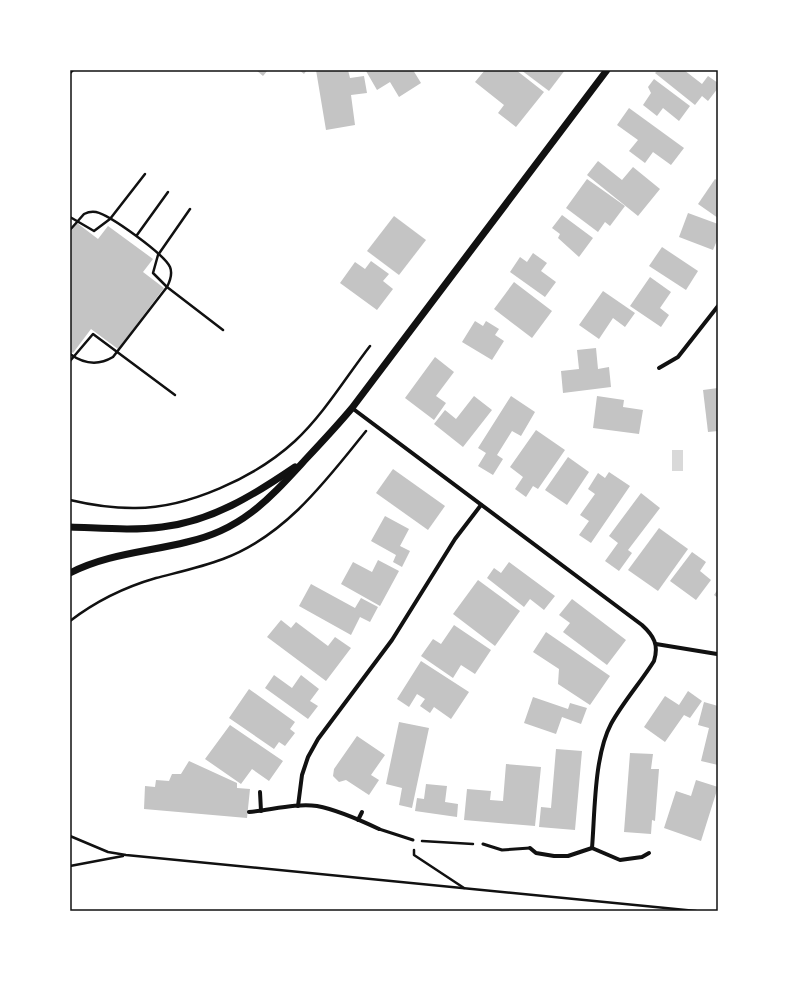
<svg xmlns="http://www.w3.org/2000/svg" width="788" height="981" font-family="'Archivo Narrow',sans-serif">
<rect width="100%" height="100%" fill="#fff"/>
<rect fill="#d9d9d9" x="672" y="450" width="11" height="21"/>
<g fill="#c4c4c4">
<path d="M256 70H268L263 76Z"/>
<path d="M299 70H307L304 74Z"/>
<path d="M316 70H348L350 78 364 76 367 93 351 95 355 125 326 130Z"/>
<path d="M368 70H413L421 83 399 97 390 82 377 90 366 71Z"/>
<path d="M485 70H516L544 92 516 127 498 113 504 105 475 82Z"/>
<path d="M521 70H565L549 91Z"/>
<path d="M658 70H684L702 84 708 76 718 83V88L708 101 702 96 695 105 655 73Z"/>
<path d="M654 79 690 106 679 121 663 108 657 116 643 105 651 93 648 87Z"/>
<path d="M629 108 684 148 671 165 653 152 645 163 629 151 638 140 617 125Z"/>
<path d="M598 161 622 180 633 167 660 189 638 216 587 175Z"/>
<path d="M587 179 625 206 610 226 605 222 598 232 566 208Z"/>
<path d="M715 179 718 181V218L698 204Z"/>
<path d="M688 213 718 224V238L713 250 679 237Z"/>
<path d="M562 215 593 238 579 257 558 238 560 234 552 228Z"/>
<path d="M394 216 426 240 399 275 367 251Z"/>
<path d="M77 223 98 239 108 226 153 259 143 272 164 288 118 349 91 329 73 353 70 351V233Z"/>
<path d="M662 247 698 271 686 290 649 266Z"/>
<path d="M533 253 547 263 541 271 556 282 545 297 510 272 520 257 527 262Z"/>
<path d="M371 261 389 274 383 281 393 289 377 310 340 283 355 262 365 269Z"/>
<path d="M650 277 671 292 660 308 669 315 661 327 630 306Z"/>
<path d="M514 282 552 311 532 338 494 309Z"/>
<path d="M603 291 635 313 625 327 613 318 599 339 579 325Z"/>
<path d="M475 321 483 326 486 321 499 329 495 335 504 341 492 360 462 342Z"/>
<path d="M596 348 598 369 609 367 611 387 563 393 561 371 579 369 577 350Z"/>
<path d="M435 357 454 372 436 396 446 403 434 420 405 398Z"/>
<path d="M718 388V431L708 432 703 390Z"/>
<path d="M474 396 492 410 463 447 434 424 445 410 456 419Z"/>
<path d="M511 396 535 412 521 436 512 431 497 455 503 459 493 475 478 466 486 453 478 448Z"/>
<path d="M597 396 624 400 623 407 643 410 639 434 593 428Z"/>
<path d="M536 430 565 450 538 489 533 486 526 497 515 489 523 477 510 467Z"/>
<path d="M568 457 589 472 567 505 545 490Z"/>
<path d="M393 469 445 506 428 530 376 493Z"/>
<path d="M609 472 630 486 591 543 579 535 589 521 580 515 595 494 588 489 598 473 605 478Z"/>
<path d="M641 493 660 508 628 550 632 553 619 571 605 561 618 543 609 536Z"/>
<path d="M385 516 409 529 400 546 410 551 402 567 393 562 396 555 371 541Z"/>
<path d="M659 528 688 549 658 591 628 570Z"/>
<path d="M692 552 706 562 700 571 711 580 696 600 670 581Z"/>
<path d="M378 560 399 571 380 606 341 584 353 562 372 572Z"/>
<path d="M509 562 555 596 544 610 530 599 524 607 487 578 494 568 501 573Z"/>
<path d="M478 580 520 611 495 646 453 614Z"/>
<path d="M311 584 355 608 361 598 378 607 370 622 360 617 351 635 299 606Z"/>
<path d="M718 589V598L714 595Z"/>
<path d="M572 599 626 640 607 665 563 632 570 623 559 615Z"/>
<path d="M281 620 291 628 296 622 328 646 335 637 351 648 326 681 267 637Z"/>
<path d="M454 625 491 650 475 674 461 665 453 678 421 656 433 639 441 644Z"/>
<path d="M546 632 610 676 590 705 558 684 559 669 533 652Z"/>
<path d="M421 661 469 692 451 719 434 707 430 713 420 706 425 699 417 694 409 707 397 699Z"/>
<path d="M274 675 292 688 301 675 319 689 310 701 318 706 308 719 265 688Z"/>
<path d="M249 689 295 722 290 729 295 733 285 746 279 742 274 749 229 718Z"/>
<path d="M688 691 702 701 690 718 684 715 665 742 644 727 665 696 679 705Z"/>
<path d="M533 697 568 709 570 703 587 708 581 724 562 717 556 734 524 723Z"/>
<path d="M704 702 718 706V765L701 761 709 728 698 725Z"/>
<path d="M399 722 429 728 412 808 399 805 402 788 386 784Z"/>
<path d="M230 725 283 761 269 781 252 769 241 784 205 759Z"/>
<path d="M357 736 385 755 371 775 379 780 369 795 346 780 339 782 333 776 334 769Z"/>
<path d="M556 749 582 751 575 830 539 827 541 807 551 808Z"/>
<path d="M630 753 653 754 651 769H659L655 821 652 820 651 834 624 832Z"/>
<path d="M189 761 237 783V788L250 789 247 818 144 809 145 786 155 787 156 780 169 781 172 774H181Z"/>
<path d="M506 764 541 767 535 826 464 820 467 789 491 791 490 800 503 801Z"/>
<path d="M696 780 718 787 701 841 664 828 676 791 691 796Z"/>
<path d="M426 784 447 786 445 802 458 804 457 817 415 811 417 798 424 799Z"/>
</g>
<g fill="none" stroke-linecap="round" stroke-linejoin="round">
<g stroke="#111" stroke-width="2.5">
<path d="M70 73 73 70"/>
<path d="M190 209 158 255 153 273 167 287 223 330"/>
<path d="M70 217 94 231 110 219 145 174"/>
<path d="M70 230 84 214C88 212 91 211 96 212 110 215 164 254 170 267 173 274 170 281 167 287L113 357C98 366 84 364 70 354"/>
<path d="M137 235 168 192"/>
<path d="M70 361 93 334 175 395"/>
<path d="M70 500C91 505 112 508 133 508 187 509 256 477 295 441 324 414 346 377 370 346"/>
<path d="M70 621C96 601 125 587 156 578 179 572 202 567 223 559 285 536 326 481 366 431"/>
<path d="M70 836 108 852 126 855 696 911"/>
<path d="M422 841 473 844"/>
<path d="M414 850V855L464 888"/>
<path d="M70 866 123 856"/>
</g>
<g stroke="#111" stroke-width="3">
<path d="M379 829 413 840"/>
<path d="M483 844 502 850 530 848"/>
</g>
<g stroke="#111" stroke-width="4">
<path d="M659 368 678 357 718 306"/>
<path d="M352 408 642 625C654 636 659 645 654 661 641 682 623 702 611 724 594 756 595 812 592 848"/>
<path d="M656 644 717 654"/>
<path d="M260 792 261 811"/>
<path d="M298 806 302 775 308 757 318 739 392 640 455 539 481 505"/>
<path d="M249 812C271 810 296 803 317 806 338 810 360 820 379 829"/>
<path d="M358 820 362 812"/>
<path d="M530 848 536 853 554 856H568L592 848 620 860 642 857 649 853"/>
</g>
<g stroke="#111" stroke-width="7">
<path d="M70 527C101 528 132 531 162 527 212 521 254 495 295 467"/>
<path d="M70 573C107 554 147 552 187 542 242 530 269 499 305 460 321 443 337 426 352 408L607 70"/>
</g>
</g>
<rect width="788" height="981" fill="none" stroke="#ffffff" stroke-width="142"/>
<rect x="71" y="71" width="646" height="839" fill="none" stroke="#111" stroke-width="1.5"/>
</svg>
